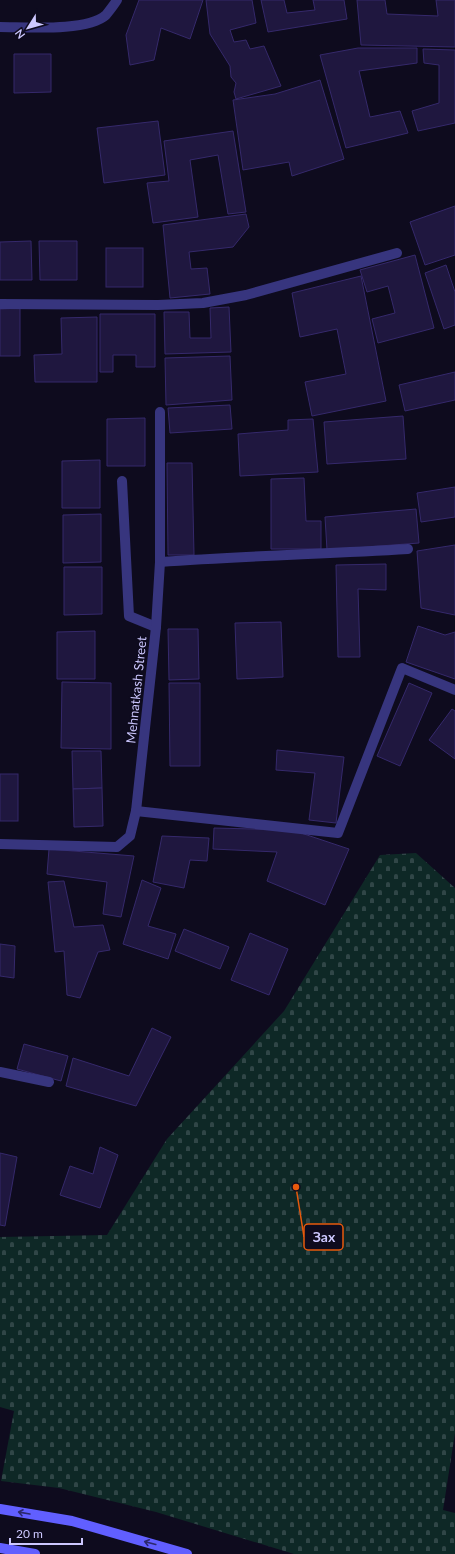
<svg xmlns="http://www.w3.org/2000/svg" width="455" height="1554" font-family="Lato,sans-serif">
<defs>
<pattern id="cemetery-stones" width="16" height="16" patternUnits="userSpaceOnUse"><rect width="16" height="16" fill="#0e2826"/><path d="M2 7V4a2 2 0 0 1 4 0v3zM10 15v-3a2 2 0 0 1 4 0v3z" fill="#304647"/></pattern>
</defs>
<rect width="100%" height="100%" fill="#0e0b1e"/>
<path fill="url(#cemetery-stones)" d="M416 853 455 888V1433L443 1510 455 1513V1554H294L156 1512 59 1488 1 1481 14 1411 0 1407V1237L107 1235 167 1139 284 1011 380 855Z"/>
<g fill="#1f173f" stroke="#35296b">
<path d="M139 0H203L190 39 161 28 154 60 130 65 126 35Z"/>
<path d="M206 0H252L256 23 230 30 234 42 246 40 250 49 264 46 281 86 236 99 234 92 236 83 231 77 230 66 210 34Z"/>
<path d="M261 0H284L287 13 315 10 313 0H344L347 19 268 32Z"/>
<path d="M357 0H385L387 14 438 16 436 0H455V47L361 45Z"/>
<path d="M358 48H417V63L359 71 370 117 400 111 408 133 346 148 320 55Z"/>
<path d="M423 49 455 50V123L418 131 412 111 439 103V65L424 63Z"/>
<path d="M14 54H51V92L14 93Z"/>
<path d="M320 80 344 159 292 176 289 162 243 170 233 100 275 94Z"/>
<path d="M158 121 165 175 104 183 97 128Z"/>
<path d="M233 131 246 212 228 214 218 155 190 160 198 217 153 223 147 183 169 181 164 141Z"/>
<path d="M455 206V255L425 265 410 222Z"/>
<path d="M246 214 249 227 233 247 189 252 191 269 207 268 210 294 170 298 163 225Z"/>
<path d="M31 241 32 280H0V242Z"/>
<path d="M39 241H77V280H40Z"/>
<rect x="106" y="248" width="37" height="39"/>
<path d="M415 255 434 328 378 343 372 319 395 313 388 286 367 292 360 270Z"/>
<path d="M446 265 455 292V325L444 329 425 273Z"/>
<path d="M361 276 386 401 312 416 305 382 346 374 337 329 300 337 292 293Z"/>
<path d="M229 307 231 352 165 354 164 312H189L190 338H211L210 308Z"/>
<path d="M20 308V356H0V309Z"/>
<path d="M100 314H155V367H136V355H113V372H100Z"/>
<path d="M97 317V382H35L34 355 62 354 61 318Z"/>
<path d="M230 356 232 400 166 405 165 358Z"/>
<path d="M455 372V400L405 411 399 385Z"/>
<path d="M230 405 232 429 170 433 168 408Z"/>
<path d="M403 416 406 459 327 464 324 422Z"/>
<path d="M145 418V466H107V419Z"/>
<path d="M313 419 318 472 240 476 238 434 288 430V420Z"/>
<path d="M100 460V508H62V461Z"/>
<path d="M167 463H192L194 555H168Z"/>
<path d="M304 478 306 521H321V549H271V479Z"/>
<path d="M455 487V517L421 522 417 493Z"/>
<path d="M416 509 419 543 327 550 325 517Z"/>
<path d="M101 514V562L63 563V515Z"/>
<path d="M455 545V615L421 608 417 551Z"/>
<path d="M386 564V590L358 589 360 657H338L336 565Z"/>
<path d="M64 567H102V614L64 615Z"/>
<path d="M281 622 283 677 237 679 235 623Z"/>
<path d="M418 626 445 635 455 632V679L406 662Z"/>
<path d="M168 629H198L199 679 169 680Z"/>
<path d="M95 631V679H57V632Z"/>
<path d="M62 682 111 683V749L61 748Z"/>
<path d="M169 683H200V766H170Z"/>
<path d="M409 683 432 693 400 766 377 756Z"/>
<path d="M452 709 455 711V759L429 740Z"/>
<path d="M277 750 344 757 336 823 309 820 315 773 276 770Z"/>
<path d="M72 751H101L102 788 73 789Z"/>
<rect x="0" y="774" width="18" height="47"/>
<path d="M102 788 103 826 74 827 73 789Z"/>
<path d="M214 828 292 830 349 849 325 905 267 881 277 852 213 849Z"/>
<path d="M162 836 209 838 207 861 190 860 184 888 153 882Z"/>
<path d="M49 849 134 856 121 917 103 914 107 882 47 874Z"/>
<path d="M142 880 161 888 148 926 176 934 168 959 123 944Z"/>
<path d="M64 881 74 927 103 925 110 950 98 952 80 998 67 995 64 951 55 952 48 882Z"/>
<path d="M184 929 229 947 220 969 175 951Z"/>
<path d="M250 933 288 949 269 995 231 980Z"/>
<path d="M0 944 15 946 14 978 0 976Z"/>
<path d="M152 1028 171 1037 136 1106 66 1086 73 1058 129 1076Z"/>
<path d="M24 1044 68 1056 61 1081 17 1069Z"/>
<path d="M100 1147 118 1155 100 1208 60 1195 70 1166 93 1174Z"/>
<path d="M0 1153 17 1157 5 1226 0 1225Z"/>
</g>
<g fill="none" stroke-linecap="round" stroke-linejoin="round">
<path stroke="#37357e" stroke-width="10" d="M122 481 129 616 156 627"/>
<g stroke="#37357e" stroke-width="10">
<path d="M0 27C25 27 87 32 106 15 110 10 114 5 117 0"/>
<path d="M0 304 158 305 203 303 246 295 397 253"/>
<path d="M160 562C243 556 325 554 408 549"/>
<path d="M136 811 338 833 402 668 455 690"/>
<path d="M0 844 117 847 130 836 136 811 156 627 160 562V412"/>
<path d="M0 1072 49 1082"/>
</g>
<g stroke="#615fff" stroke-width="10">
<path d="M0 1509 72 1521 187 1554"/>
<path d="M0 1548 35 1554"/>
</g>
</g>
<defs><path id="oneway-shaft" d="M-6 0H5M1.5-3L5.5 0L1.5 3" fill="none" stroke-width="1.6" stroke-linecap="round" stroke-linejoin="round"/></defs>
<g stroke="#2b286d">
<use href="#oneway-shaft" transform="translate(24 1513) rotate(-170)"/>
<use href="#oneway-shaft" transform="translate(150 1543) rotate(-165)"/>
</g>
<g text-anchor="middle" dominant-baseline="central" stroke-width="3.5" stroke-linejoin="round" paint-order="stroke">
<g font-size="13" fill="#cdc8ff" stroke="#0e0b1e">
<text transform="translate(136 690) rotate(-84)">Mehnatkash Street</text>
</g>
</g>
<path fill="none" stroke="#e8590c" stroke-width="1.5" d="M296 1187L304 1237"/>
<circle fill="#e8590c" stroke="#0e0b1e" stroke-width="1.5" cx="296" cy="1187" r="4"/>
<rect fill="#0e0b1e" stroke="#e8590c" stroke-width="1.5" x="304" y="1224" width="39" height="26" rx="4"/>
<g font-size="14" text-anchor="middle" font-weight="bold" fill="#cdc8ff">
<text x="324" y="1242">Зах</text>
</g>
<g transform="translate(28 28) rotate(233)" stroke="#0e0b1e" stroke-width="3" paint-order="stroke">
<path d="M0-3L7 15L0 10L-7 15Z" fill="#cdc8ff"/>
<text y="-6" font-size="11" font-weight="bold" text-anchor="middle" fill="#cdc8ff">N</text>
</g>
<path d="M10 1538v6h72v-6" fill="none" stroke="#cdc8ff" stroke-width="2"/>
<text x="16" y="1538" font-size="12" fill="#cdc8ff" stroke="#0e0b1e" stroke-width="3" paint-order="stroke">20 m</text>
</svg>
